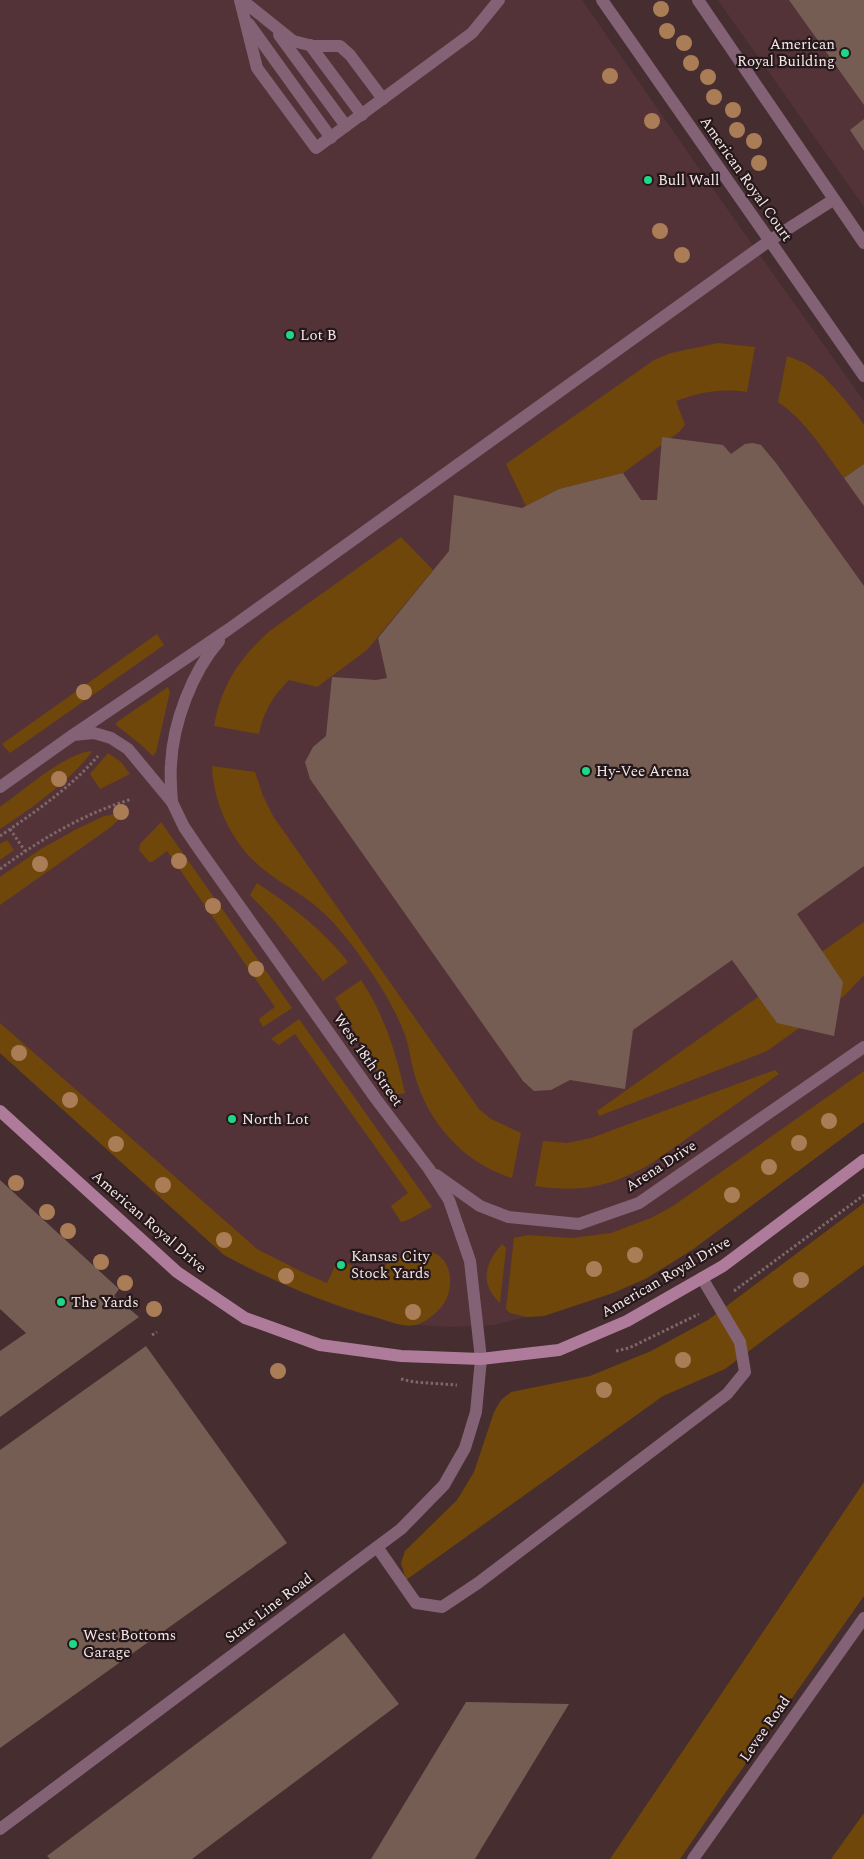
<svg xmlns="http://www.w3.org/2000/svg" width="864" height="1859" font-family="Spectral,serif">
<rect width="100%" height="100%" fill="#452d30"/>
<g fill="#533337">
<path d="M0 0H582L730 213 864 401V1122L692 1250 647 1278 613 1293 544 1316 527 1317 494 1325 451 1327 397 1324 349 1310 301 1292 253 1271 224 1255 0 1053Z"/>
<path d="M718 0H864V207Z"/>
</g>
<g fill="#70470a">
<path d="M718 343 755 347 747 392C722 388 700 392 676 401L685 425 679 432 623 473 559 489 526 506 506 464 654 360 671 353Z"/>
<path d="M787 356 805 363 823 376 839 393 857 415 864 425V464L844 478C824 451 806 421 778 402Z"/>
<path d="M401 537 433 570 367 650 317 687 289 680C273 696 263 712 259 734L214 726C222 684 239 658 271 630Z"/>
<path d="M157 634 164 645 10 753 2 744Z"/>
<path d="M168 687 170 692 156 752 153 756 139 743 116 725 117 722Z"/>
<path d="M92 751C74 778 28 811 0 829V807C23 791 65 753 92 751Z"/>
<path d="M108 753 121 762 130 774 100 789 90 774Z"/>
<path d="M212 766 255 772 263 796 273 816 479 1109 491 1119 521 1133 512 1178C465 1164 428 1123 415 1076 411 1063 410 1049 405 1035 397 1013 383 989 369 969 354 947 338 925 318 908 301 893 280 883 263 869 233 845 213 804 212 766Z"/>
<path d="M127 812 111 827 0 905V877L41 849 75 830 104 816Z"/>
<path d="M161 822 292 1008 263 1027 259 1020 260 1018 275 1007 167 851 152 862H149L139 850 140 844Z"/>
<path d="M7 840 14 850 0 860V844Z"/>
<path d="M257 883C292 906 323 930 348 962L323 981 272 918 250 895Z"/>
<path d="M864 922V975L844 996 767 1051 599 1116 597 1111Z"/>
<path d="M361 980C384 1014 396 1053 405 1093L391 1096 335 998Z"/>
<path d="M299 1019 432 1207C422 1211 411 1220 401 1222L391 1206 408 1193 295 1034 279 1045 271 1039Z"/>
<path d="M0 1023 257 1249 308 1275 327 1283 337 1262 342 1261 369 1273C383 1267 411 1250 425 1251 452 1252 456 1287 443 1305 437 1313 425 1323 415 1325 404 1328 389 1321 378 1318 324 1303 273 1281 224 1255L0 1053Z"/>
<path d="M775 1070 779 1074 652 1163C610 1187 582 1193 535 1186L543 1141 567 1143 591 1138Z"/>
<path d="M864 1071V1122L692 1250 647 1278 613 1293 544 1316 527 1317 510 1313 506 1309 514 1238 528 1235 571 1238 611 1233 651 1218 673 1206Z"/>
<path d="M864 1203V1265L725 1369 663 1396 406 1580 401 1563 405 1551 457 1500 474 1472 494 1412 501 1400 511 1392 590 1376 651 1351 708 1320Z"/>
<path d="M502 1244 506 1248 500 1303C479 1283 485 1263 502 1244Z"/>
<path d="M864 1482V1596L723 1796 680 1859H610Z"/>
<path d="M864 1813V1859H831Z"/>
</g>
<g fill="#765d54">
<path d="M789 0H864V105Z"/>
<path d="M864 119V151L850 130Z"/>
<path d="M662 437 723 445 731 454 745 444 753 443 761 445 776 463 864 586V866L797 914 843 982 834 1036 777 1023 732 960 633 1030 625 1089 570 1080 551 1090 534 1091 523 1081 310 779 305 762 313 747 326 736 332 677 376 680 387 678 378 638 449 551 454 495 522 508 559 489 623 473 641 500H657Z"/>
<path d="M864 464V506L844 478Z"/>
<path d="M0 1180 119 1289 114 1296 139 1317 0 1417V1351L26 1333 0 1309Z"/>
<path d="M146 1346 287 1543 0 1748V1450Z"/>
<path d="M344 1633 399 1704 192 1859H50L47 1856Z"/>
<path d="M466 1702 569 1704 475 1859H371Z"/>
</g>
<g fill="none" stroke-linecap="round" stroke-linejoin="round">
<g stroke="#7e686a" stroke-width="3" stroke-dasharray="2.5 2.5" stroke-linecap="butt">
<path d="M10 829 25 851"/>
<path d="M0 836C35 812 70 788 98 756"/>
<path d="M0 869C41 839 83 814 132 799"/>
<path d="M734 1291 864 1195"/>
<path d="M152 1335 157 1332"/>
<path d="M616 1351 629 1348 699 1314"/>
<path d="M401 1379 414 1382 457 1385"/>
</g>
<g stroke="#836276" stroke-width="12">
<path d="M240 0 257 68 316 148 472 33 499 0"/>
<path d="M242 0 293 41 313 46H340L350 55 383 99"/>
<path d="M249 24 331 138"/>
<path d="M279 35 346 126"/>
<path d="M310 45 362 115"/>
<path d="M377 1547 416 1603 442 1607 478 1583 727 1394 745 1372 740 1342 702 1278"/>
<path d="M693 1859 864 1618"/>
</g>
<g stroke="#836276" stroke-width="12">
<path d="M602 0 864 376"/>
<path d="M698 0 864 243"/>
<path d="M0 787 73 735 229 629 769 241 833 200"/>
<path d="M172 802C171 789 170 776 171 764 173 723 192 672 219 641"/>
<path d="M436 1175 480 1206 508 1217 579 1224 639 1203 864 1047"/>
<path d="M0 1829 401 1529 444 1485 465 1448 476 1412 481 1359 470 1261 449 1200 429 1169 376 1099 199 849 184 827 172 802 128 749 111 738 94 733 73 735"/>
</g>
<path stroke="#af7b9b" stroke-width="12" d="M0 1111 177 1272 245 1318 320 1345 401 1356 481 1359 559 1350 627 1321 723 1266 864 1160"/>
</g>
<g fill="#aa7d56">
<circle cx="661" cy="9" r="8"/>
<circle cx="667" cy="31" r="8"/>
<circle cx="684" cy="43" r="8"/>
<circle cx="691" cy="63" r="8"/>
<circle cx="610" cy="76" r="8"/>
<circle cx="708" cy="77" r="8"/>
<circle cx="714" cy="97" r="8"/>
<circle cx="733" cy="110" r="8"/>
<circle cx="652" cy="121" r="8"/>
<circle cx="737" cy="130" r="8"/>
<circle cx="754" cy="141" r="8"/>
<circle cx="759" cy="163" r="8"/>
<circle cx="660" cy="231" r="8"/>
<circle cx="682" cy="255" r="8"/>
<circle cx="84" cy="692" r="8"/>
<circle cx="59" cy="779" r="8"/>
<circle cx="121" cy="812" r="8"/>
<circle cx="179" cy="861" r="8"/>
<circle cx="40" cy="864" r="8"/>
<circle cx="213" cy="906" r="8"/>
<circle cx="256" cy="969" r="8"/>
<circle cx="19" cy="1053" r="8"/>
<circle cx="70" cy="1100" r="8"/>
<circle cx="829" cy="1121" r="8"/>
<circle cx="799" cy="1143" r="8"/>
<circle cx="116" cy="1144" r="8"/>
<circle cx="769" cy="1167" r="8"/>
<circle cx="16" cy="1183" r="8"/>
<circle cx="163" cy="1185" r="8"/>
<circle cx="732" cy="1195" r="8"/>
<circle cx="47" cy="1212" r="8"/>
<circle cx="68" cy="1231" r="8"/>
<circle cx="224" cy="1240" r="8"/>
<circle cx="635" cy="1255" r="8"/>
<circle cx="101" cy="1262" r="8"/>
<circle cx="594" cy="1269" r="8"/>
<circle cx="286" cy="1276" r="8"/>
<circle cx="801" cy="1280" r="8"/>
<circle cx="125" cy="1283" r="8"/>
<circle cx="154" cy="1309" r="8"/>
<circle cx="413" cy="1312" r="8"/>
<circle cx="683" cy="1360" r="8"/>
<circle cx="278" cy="1371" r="8"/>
<circle cx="604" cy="1390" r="8"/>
</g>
<g fill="#1fd887" stroke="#24181a" stroke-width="2">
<circle cx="845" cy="53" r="5"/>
<circle cx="648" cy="180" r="5"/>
<circle cx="290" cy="335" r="5"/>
<circle cx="586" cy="771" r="5"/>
<circle cx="232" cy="1119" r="5"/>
<circle cx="341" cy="1265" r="5"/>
<circle cx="61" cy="1302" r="5"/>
<circle cx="73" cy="1644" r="5"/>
</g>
<g text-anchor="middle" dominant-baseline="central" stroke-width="4.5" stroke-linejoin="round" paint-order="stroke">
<g font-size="15" fill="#f7e6e8" stroke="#24181a" text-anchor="start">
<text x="835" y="44" text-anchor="end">American<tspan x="835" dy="17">Royal Building</tspan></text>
<text x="658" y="180">Bull Wall</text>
<text x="300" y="335">Lot B</text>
<text x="596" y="771">Hy-Vee Arena</text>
<text x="242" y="1119">North Lot</text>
<text x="351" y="1256">Kansas City<tspan x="351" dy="17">Stock Yards</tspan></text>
<text x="71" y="1302">The Yards</text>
<text x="83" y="1635">West Bottoms<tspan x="83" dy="17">Garage</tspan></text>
</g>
<g font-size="15" fill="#f7e6e8" stroke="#24181a">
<text transform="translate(746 179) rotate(55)">American Royal Court</text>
<text transform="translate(368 1060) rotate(55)">West 18th Street</text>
<text transform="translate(661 1166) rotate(-33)">Arena Drive</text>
<text transform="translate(149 1222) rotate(41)">American Royal Drive</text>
<text transform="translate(666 1277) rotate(-30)">American Royal Drive</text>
<text transform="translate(269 1608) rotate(-37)">State Line Road</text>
<text transform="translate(765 1729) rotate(-55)">Levee Road</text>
</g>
</g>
</svg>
